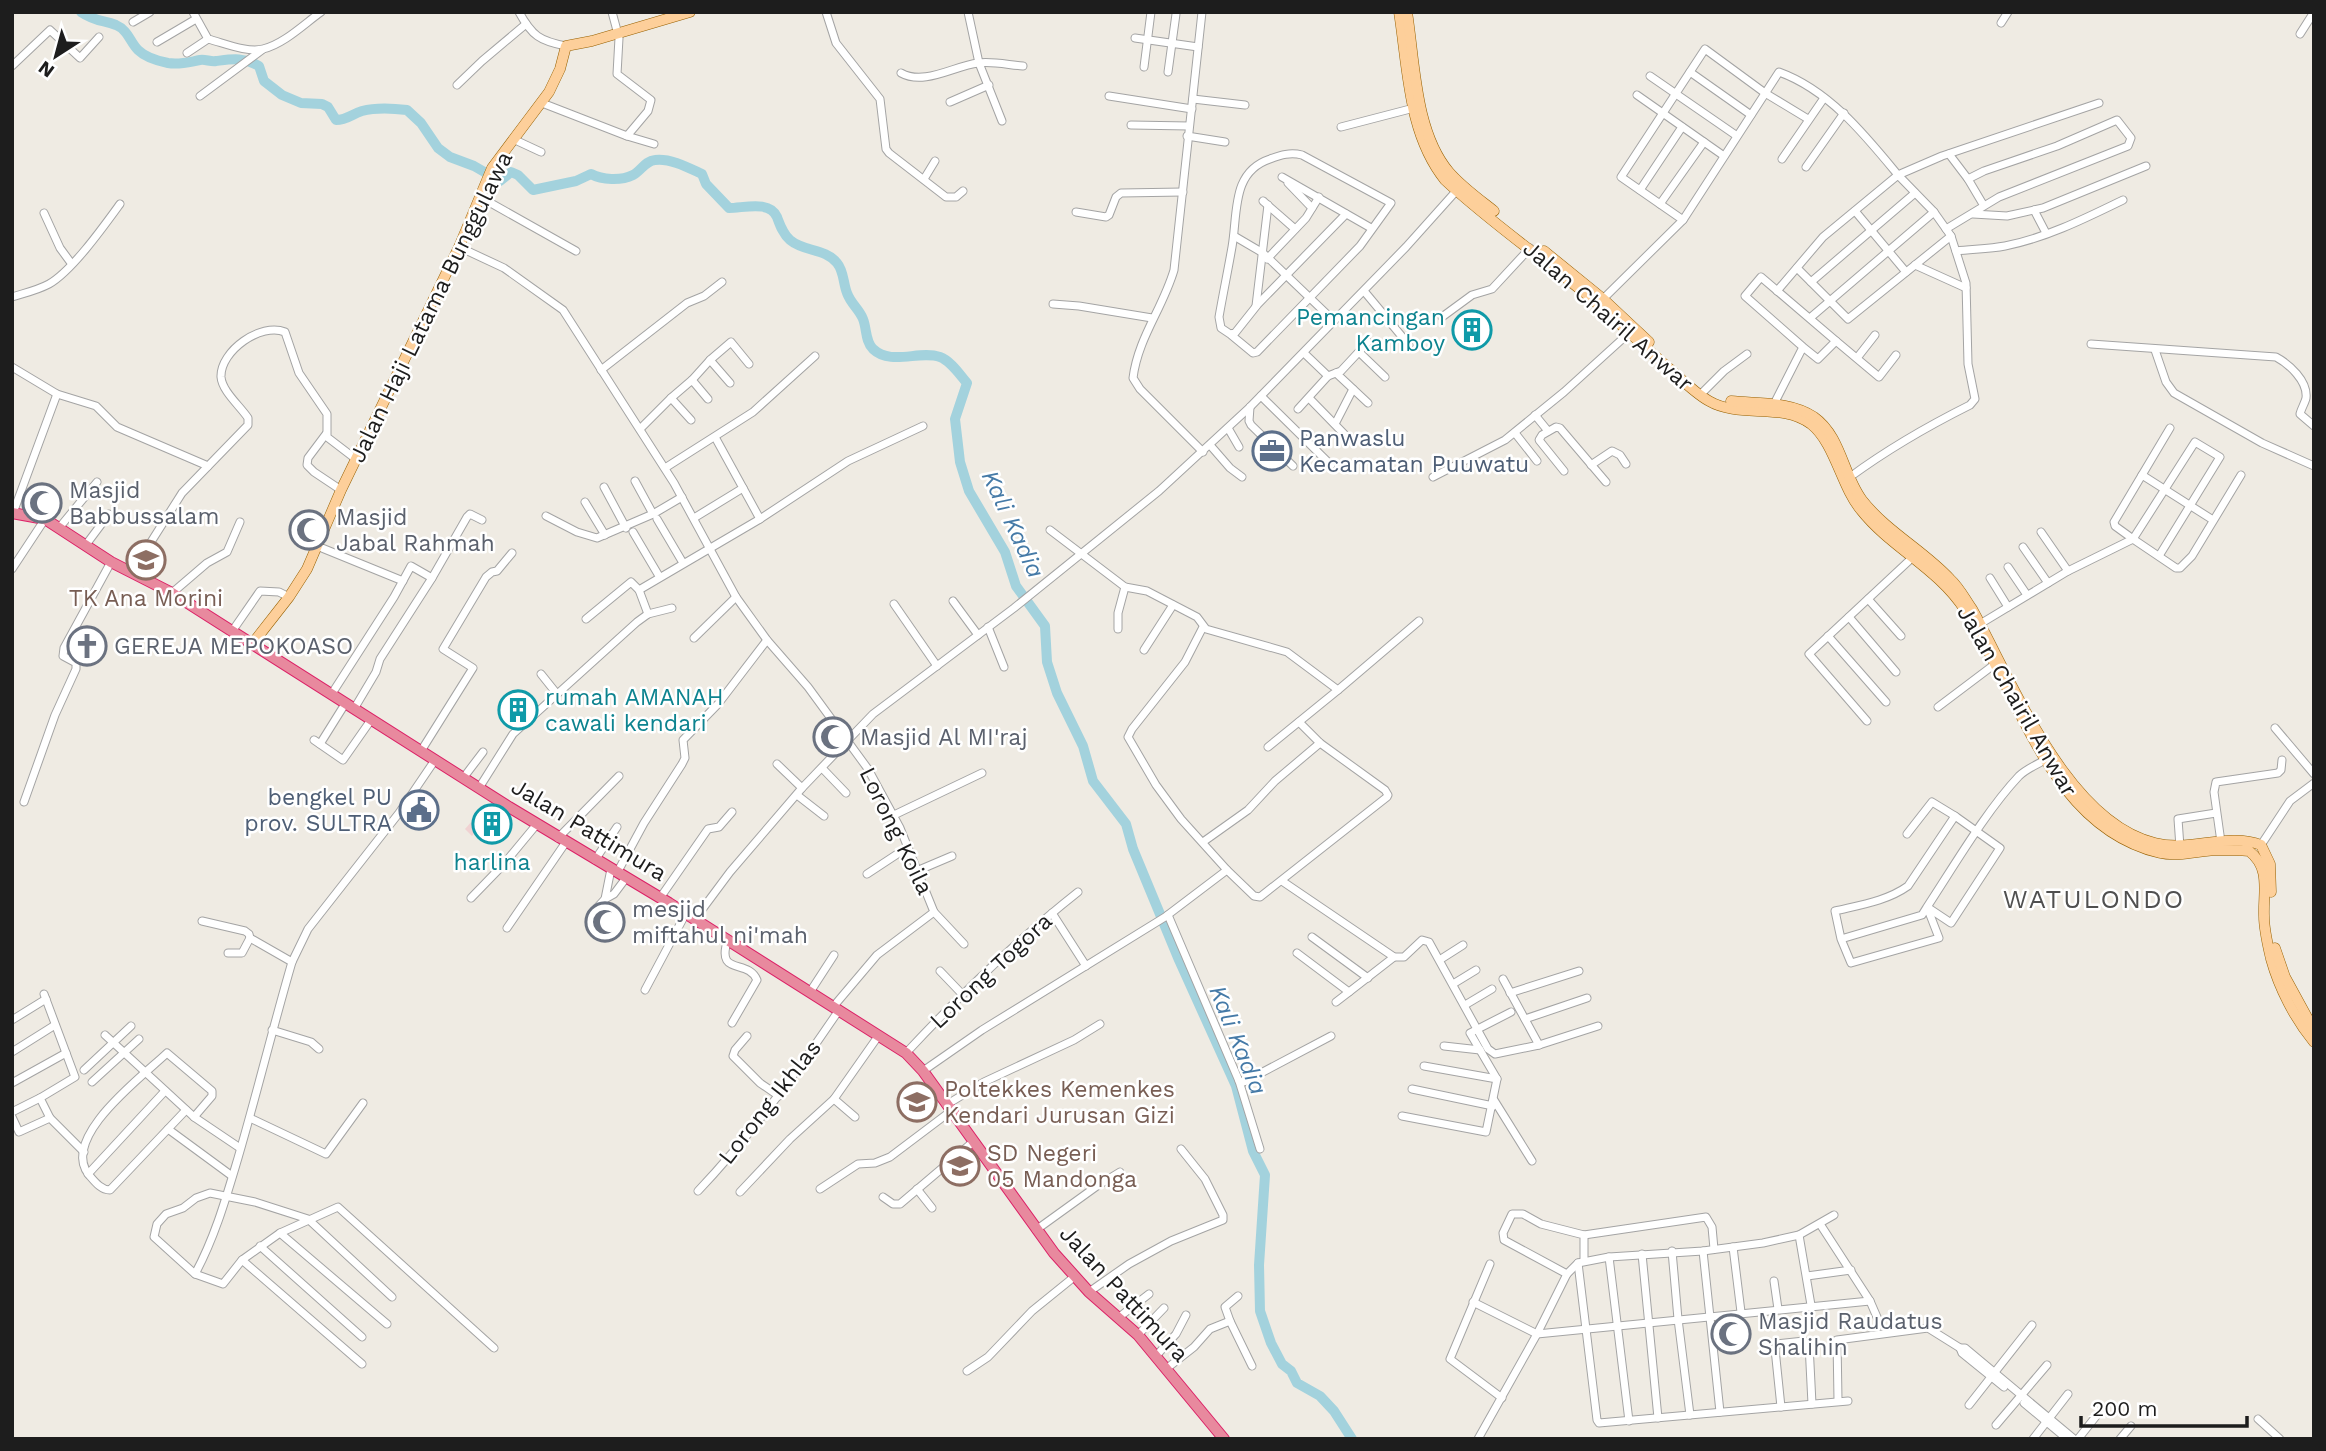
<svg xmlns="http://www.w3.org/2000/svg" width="2326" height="1451" font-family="'Work Sans',sans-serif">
<rect width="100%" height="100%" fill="#efebe3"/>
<path fill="#f0d2d2" d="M487 804 494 810 472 836 465 829Z"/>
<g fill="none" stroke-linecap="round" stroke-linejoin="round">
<path stroke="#a3d2dd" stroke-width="10" d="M81 12C96 22 103 20 116 25 128 30 130 42 138 50 145 57 158 61 168 63 180 65 189 62 200 60 205 59 211 62 216 61 233 59 243 57 259 66L264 81 282 95 301 103 322 104 328 107 336 120C347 120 352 114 362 111 377 107 391 108 407 110L421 123 438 148 450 157 474 166 500 181 511 172 518 175 533 190 576 181 591 174C602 180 621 181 633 175 641 171 645 161 655 160 671 158 689 168 702 174L706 184 729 208C744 208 770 200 777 217 780 225 783 234 790 240 804 252 825 248 837 263 844 271 843 283 847 293 851 304 859 309 863 319 867 329 865 341 873 349 891 366 919 350 940 357 951 361 960 375 967 383L955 419 960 462 969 491 1005 552 1016 586 1045 626 1047 662 1057 693 1083 746 1093 781 1126 824 1133 849 1179 960 1236 1086 1253 1151 1265 1175 1259 1265 1260 1311 1271 1343 1282 1364 1291 1371 1297 1383 1320 1396 1334 1411 1352 1439"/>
<g stroke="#a4a4a4" stroke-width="9">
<g id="minor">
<path d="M193 12 208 39C224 43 247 53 263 49 284 44 304 24 321 12"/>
<path d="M519 12C532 36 540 41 566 46"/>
<path d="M826 12 836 43 880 99 886 149 889 153 946 197H956L963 191"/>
<path d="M968 12 979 63 1002 121"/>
<path d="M1202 12 1174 270C1163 308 1138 338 1133 378L1140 389 1203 452"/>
<path d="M133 22 150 12"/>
<path d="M2001 23 2008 12"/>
<path d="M2300 34 2314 12"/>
<path d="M1135 38 1198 47"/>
<path d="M157 42 196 19"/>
<path d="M187 53 208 39"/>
<path d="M12 66 50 30 80 58 99 37"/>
<path d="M1144 67 1151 12"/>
<path d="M1168 72 1176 14"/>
<path d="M1690 72 1751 115"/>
<path d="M901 73C924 86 954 66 978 63 992 61 1009 65 1023 66"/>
<path d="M1650 76 1737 136"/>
<path d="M457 85 482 61 526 24"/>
<path d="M1637 95 1724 156"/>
<path d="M200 96 262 50"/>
<path d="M1109 96 1192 109"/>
<path d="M1193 99 1245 105"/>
<path d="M950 102 989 85"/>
<path d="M542 103 627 136 648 111 651 100 617 74 619 38 612 12"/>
<path d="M1131 125 1189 126"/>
<path d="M1341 127 1414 108"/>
<path d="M627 136 654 144"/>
<path d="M1187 136 1225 142"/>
<path d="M513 139 541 152"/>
<path d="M1949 154 1968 179"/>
<path d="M1782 159 1824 98"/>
<path d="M1806 167 1844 113"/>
<path d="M1282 177 1371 228"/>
<path d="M924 179 935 161"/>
<path d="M1288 183 1312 208"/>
<path d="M1640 190 1682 127"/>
<path d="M480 197 576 251"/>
<path d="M1263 201 1295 229"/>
<path d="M1660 204 1704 142"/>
<path d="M2034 210 2046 233"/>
<path d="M1855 211 1906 272"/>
<path d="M1076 212 1106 217 1109 215 1116 197 1121 193 1183 192"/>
<path d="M44 213 60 248 71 263"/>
<path d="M1973 214 2007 216 2043 208 2146 166"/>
<path d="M1683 220 1621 177 1705 49 1765 93 1808 119"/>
<path d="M1946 229 1999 197 2128 146 2131 138 2117 120 2057 146 1984 171 1968 179 1984 206"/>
<path d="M1234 236 1263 253 1334 321"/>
<path d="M459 247 504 268 563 310 674 483 736 597 767 640 808 687 868 769 900 828 934 912 877 955 833 1007"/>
<path d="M1956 251C1972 249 1989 249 2005 246 2046 238 2086 218 2123 200"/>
<path d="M1267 259 1306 218 1319 197"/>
<path d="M1915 265 1966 288"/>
<path d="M1797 268 1848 319 1951 236"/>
<path d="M1811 282 1915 193"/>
<path d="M1364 291 1409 345"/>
<path d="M1777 291 1823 237 1898 175 1934 212"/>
<path d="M12 297C25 293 38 290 49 284 72 271 104 226 120 204"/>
<path d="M1603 299 1683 220 1779 72C1829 90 1865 135 1898 175L1942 156 2099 103"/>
<path d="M1053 304 1079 306 1152 318"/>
<path d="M1256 306 1268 205"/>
<path d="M1442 317 1472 295 1492 289 1530 248"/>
<path d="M1810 318 1934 212 1951 236 1966 283 1968 364 1975 399 1970 405C1928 426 1888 449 1850 477"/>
<path d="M1230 334 1253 353 1257 352 1360 246 1391 203 1302 155C1290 152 1281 155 1270 159 1231 172 1238 213 1232 247 1228 270 1223 294 1219 317L1221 328 1230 334 1235 333 1258 304 1346 214"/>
<path d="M1836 341 1879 377 1896 355"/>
<path d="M2091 344 2276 357C2289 364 2308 381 2306 398 2305 403 2301 409 2300 414L2314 426"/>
<path d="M2155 350 2166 382 2174 393 2262 443 2314 466"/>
<path d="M1359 352 1385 377"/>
<path d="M1304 353 1328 376"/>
<path d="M1857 358 1875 335"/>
<path d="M710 360 731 342 749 364"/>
<path d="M12 367 57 394 96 406 117 427 208 466"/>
<path d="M601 370 687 303 704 296 722 282"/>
<path d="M1336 373 1368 403"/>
<path d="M692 380 710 360 730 383"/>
<path d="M1704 391 1724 371 1747 354"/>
<path d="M1261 396 1331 465"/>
<path d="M671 398 692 380 708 399"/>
<path d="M1309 398 1349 439"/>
<path d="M1774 404 1803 347 1745 296 1761 277 1836 341 1818 359 1803 347"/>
<path d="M1250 407 1249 421 1251 425 1293 466"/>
<path d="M1298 409 1328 376 1341 371 1368 342"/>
<path d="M1535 415 1548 431"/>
<path d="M1335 424 1353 389"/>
<path d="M1228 428 1239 447"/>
<path d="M640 429 671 398 691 420"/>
<path d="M1515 433 1537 461"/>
<path d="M326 434 308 458 307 465 314 472 341 490"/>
<path d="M1210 445 1230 468 1242 477"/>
<path d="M1591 465 1612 451 1620 455 1626 464"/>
<path d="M665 468 753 412 815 356"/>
<path d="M1564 471 1539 440 1542 435 1556 427 1560 428 1606 482"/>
<path d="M2142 475 2213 520"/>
<path d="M1433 477 1505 440 1564 392 1629 333"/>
<path d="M635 481 653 514"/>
<path d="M604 487 626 528"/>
<path d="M585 502 605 535"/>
<path d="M13 513 57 394"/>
<path d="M546 516 577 532 597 538 653 514 682 497"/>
<path d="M694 518 743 488 715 437"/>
<path d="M657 519 683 563"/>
<path d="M760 519 848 461 923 426"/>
<path d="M59 528 97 482"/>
<path d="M1050 530 1125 587 1147 591 1197 617 1206 629 1287 652 1338 690 1268 747"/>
<path d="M633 532 659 576"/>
<path d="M2041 532 2068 571"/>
<path d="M85 546 109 514"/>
<path d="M317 546 403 581"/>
<path d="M2023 547 2048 583"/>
<path d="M2159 556 2220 457 2195 442 2133 539 2115 526 2114 522 2170 428"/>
<path d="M2008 567 2027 595"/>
<path d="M12 569 45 519"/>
<path d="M132 572 182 493 248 425V418C240 406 222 391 221 377 220 351 261 322 285 332L299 373 327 414V437L357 460"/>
<path d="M1990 578 2008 607"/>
<path d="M639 590 760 519 743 488"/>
<path d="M172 593 207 563 227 552 240 522"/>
<path d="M1868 599 1901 636"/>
<path d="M953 601 978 635"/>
<path d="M894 604 937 666"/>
<path d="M1849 617 1896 672"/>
<path d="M586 619 631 582 639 590 648 614"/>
<path d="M1980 624 2068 571 2133 539 2176 568H2180L2192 556 2241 475"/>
<path d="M988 627 1004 667"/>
<path d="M1203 627 1185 662 1132 729 1128 737 1156 785 1181 819 1227 870"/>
<path d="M1118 629V613L1125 587"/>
<path d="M233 630 260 591 279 592 289 597"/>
<path d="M1828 636 1886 702"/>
<path d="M694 638 736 597"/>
<path d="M1144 650 1173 605"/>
<path d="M541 674 557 694"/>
<path d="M1338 690 1419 621"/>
<path d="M331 695 394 597 411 566 432 578"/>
<path d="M1938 707 1995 664"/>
<path d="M354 709 376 672 380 659 432 578 467 517 470 514 482 520"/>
<path d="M1867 721 1809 654 1913 557"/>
<path d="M2275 728 2314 774"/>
<path d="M314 740 343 760 371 720"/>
<path d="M320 744 345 704"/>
<path d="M421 751 473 668 443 649 486 577 492 572 497 571 512 553"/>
<path d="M777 764 802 788"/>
<path d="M822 768 846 793"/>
<path d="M464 777 483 752"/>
<path d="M479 788 513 734 637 622 648 614 672 608"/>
<path d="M797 795 824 816"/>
<path d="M24 802 55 715 76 669V663L63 656 64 648 111 562"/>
<path d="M894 815 982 773"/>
<path d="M1907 834 1932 802 1955 816"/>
<path d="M558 838 619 776"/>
<path d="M1203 842 1248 810 1275 781 1320 743"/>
<path d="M2221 842 2214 792 2216 782 2278 773 2281 770 2282 760"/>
<path d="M2261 845 2290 801 2314 783"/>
<path d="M2180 847 2178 819 2216 813"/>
<path d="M595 860 617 827"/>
<path d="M919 870 952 856"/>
<path d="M617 873 644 823 682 764 685 758 683 740 718 704 767 640"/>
<path d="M867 874 908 847"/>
<path d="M1282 881 1394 957H1404L1422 940 1429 942 1488 1049 1495 1054 1539 1045 1503 979"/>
<path d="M471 898 503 865 537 824"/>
<path d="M660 898 708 829 719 827 732 812"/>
<path d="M605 899 614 894 626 878"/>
<path d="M934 912 964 944"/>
<path d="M592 913 605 899 611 869"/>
<path d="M1052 913 1086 966"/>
<path d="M1168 915 1239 1081 1244 1082 1331 1036"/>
<path d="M695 919 730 872 802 788 873 714 1014 608 1159 491 1250 407 1406 247 1458 189"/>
<path d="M202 921 245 931 249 934 250 938 292 962"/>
<path d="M507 928 566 842"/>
<path d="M1312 937 1368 978"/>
<path d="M728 939C715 977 748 958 757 980L732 1023"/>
<path d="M1841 939 1851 963 1939 938 1927 907 1951 923 2000 848 1955 816 1908 886C1887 901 1860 905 1835 911L1841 939 1922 915 1927 907C1954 866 1986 811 2019 776 2026 769 2038 764 2047 759"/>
<path d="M228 953H242L250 938"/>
<path d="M1297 953 1349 992 1394 957"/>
<path d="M1441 959 1463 945"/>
<path d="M940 971 962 994"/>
<path d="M1453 984 1476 970"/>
<path d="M645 990 686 913"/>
<path d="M810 992 834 955"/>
<path d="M1510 993 1579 971"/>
<path d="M44 994 75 1077 40 1098 50 1118"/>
<path d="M1336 1002 1349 992"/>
<path d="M1465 1005 1492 989"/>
<path d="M1525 1019 1587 998"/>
<path d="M12 1020 46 999"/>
<path d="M272 1030 311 1042 319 1049"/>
<path d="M105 1035 194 1117 240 1148"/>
<path d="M747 1036 735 1050 733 1056 760 1083 779 1096"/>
<path d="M1539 1045 1598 1026"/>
<path d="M1444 1046 1480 1050"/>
<path d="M12 1052 55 1025"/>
<path d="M906 1053C960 995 1016 941 1078 892"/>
<path d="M1424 1066 1497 1079"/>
<path d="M84 1070 131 1026"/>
<path d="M923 1071 982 1030 1165 917 1227 870 1254 896 1260 897 1387 797 1388 795 1385 790 1320 743 1299 722"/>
<path d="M1239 1081 1260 1149"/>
<path d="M92 1082 139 1039"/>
<path d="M12 1083 66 1053"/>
<path d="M1412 1089 1493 1106"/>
<path d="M834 1099 855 1117"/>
<path d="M1494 1100 1532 1161"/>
<path d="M946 1105 984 1082 1074 1040 1100 1024"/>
<path d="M186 1110 110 1190C101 1190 95 1182 89 1175 59 1138 143 1076 167 1053L212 1091V1096L194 1117"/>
<path d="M12 1112 40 1098"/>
<path d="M1402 1116 1486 1132 1497 1079 1470 1033 1511 1012"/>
<path d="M12 1117 19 1132 50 1118 84 1152"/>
<path d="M250 1118 326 1154 363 1103"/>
<path d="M168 1129 232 1176"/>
<path d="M88 1174 165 1091"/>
<path d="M820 1189 858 1164 875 1163 890 1157 951 1111"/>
<path d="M917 1189 932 1208"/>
<path d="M698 1191C751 1135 796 1074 839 1010"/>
<path d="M740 1192 790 1139 834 1099 879 1035"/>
<path d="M883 1197 893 1204H900L973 1142"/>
<path d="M1820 1224 1870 1301 1880 1324"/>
<path d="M1036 1230 1097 1186 1120 1172"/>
<path d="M280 1233 242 1260 223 1284 195 1274 154 1237 157 1224 166 1214 183 1208 196 1198 210 1193 255 1202 308 1219 392 1297"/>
<path d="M1584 1235 1706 1217 1712 1227 1714 1249"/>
<path d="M1799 1235 1811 1305"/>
<path d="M260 1246 362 1337"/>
<path d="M1733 1247 1741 1312"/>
<path d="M1672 1251 1678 1319 1690 1415"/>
<path d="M1703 1251 1720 1412"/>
<path d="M1642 1254 1658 1418"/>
<path d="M1609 1257 1629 1421"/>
<path d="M242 1260 362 1364"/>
<path d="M1578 1263 1597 1420 1599 1423 1848 1401"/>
<path d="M1490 1264 1450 1359 1502 1398"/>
<path d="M195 1274C215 1237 226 1198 238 1158 257 1093 273 1027 292 962L308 929 399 813 435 760"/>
<path d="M1567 1274 1504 1240 1503 1233 1512 1214H1523L1541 1224 1584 1235V1261"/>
<path d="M1807 1276 1851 1270"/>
<path d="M1774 1281 1778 1309"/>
<path d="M1089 1292 1129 1264 1171 1241 1223 1220V1215L1205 1179 1181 1149"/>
<path d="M1473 1302 1537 1334 1870 1301"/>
<path d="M1118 1318 1149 1294"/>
<path d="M1230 1321 1225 1307 1238 1296"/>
<path d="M387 1324 280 1233 338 1207 494 1348"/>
<path d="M1138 1335 1164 1308"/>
<path d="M1960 1348 1962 1353 2004 1387"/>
<path d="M1156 1356 1176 1334 1186 1315"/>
<path d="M1166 1369 1194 1347 1210 1329 1230 1321 1252 1366"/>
<path d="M967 1371 988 1357 1032 1311 1074 1277"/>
<path d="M1838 1400 1837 1340 1928 1328 1960 1348H1965L2074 1439"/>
<path d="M2024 1403 2066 1438"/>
<path d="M1969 1405 2032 1325"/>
<path d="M1781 1407 1775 1349 1777 1344 1804 1341 1809 1344 1812 1404"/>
<path d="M2258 1419 2280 1439"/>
<path d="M1996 1425 2047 1365"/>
<path d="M1478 1439 1537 1334 1567 1274 1578 1263 1609 1257 1703 1251 1763 1243 1799 1235 1834 1215"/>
<path d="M2033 1439 2068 1394"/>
<path d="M2078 1439 2097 1415"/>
<path d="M2120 1439 2131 1426"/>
</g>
</g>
<g stroke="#976000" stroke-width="11">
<g id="major">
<path d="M1399 12C1408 69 1408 134 1445 180 1491 223 1544 259 1592 299 1619 322 1644 347 1671 370 1683 381 1695 393 1709 401 1740 419 1781 402 1811 424 1835 443 1841 486 1861 510 1891 548 1938 568 1965 610 2020 694 2049 827 2160 853 2178 857 2198 851 2216 850 2227 850 2238 850 2249 851 2271 868 2263 891 2264 916 2264 930 2268 946 2271 959 2279 988 2295 1019 2314 1042"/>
<path d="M1407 12C1415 63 1415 132 1449 172 1462 187 1479 199 1494 211"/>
<path d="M1544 251 1603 299 1649 342"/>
<path d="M1731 401C1758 404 1790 401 1814 417 1841 436 1843 475 1862 500 1887 532 1923 550 1950 579 1959 587 1965 599 1972 609 2013 683 2067 822 2155 843 2190 852 2228 832 2261 845L2270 864 2271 892"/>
<path d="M253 643 289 597 307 569 341 490 459 247 492 168 549 92 560 69 566 46 592 41 690 12"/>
<path d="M2275 948 2285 977 2314 1030"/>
</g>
</g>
<g stroke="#dc2167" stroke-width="12">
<path id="highway" d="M12 513 45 519 111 562 172 593 509 807 669 903 906 1053 923 1071 1054 1253 1089 1292 1138 1335 1224 1439"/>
</g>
<use href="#minor" stroke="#fff" stroke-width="7"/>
<use href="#major" stroke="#fdcf9a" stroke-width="10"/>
<use href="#highway" stroke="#e8899e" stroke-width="10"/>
</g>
<defs>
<g id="building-ring" transform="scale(2.0125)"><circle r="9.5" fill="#fff" stroke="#0f9aa8" stroke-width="1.5"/><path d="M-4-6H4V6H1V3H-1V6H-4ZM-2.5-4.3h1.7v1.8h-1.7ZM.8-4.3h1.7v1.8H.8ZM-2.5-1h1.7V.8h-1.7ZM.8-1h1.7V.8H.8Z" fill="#0f9aa8"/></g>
<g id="office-ring" transform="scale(2.0125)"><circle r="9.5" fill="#fff" stroke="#5c6f8a" stroke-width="1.5"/><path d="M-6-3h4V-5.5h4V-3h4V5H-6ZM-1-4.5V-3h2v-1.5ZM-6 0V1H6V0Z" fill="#5c6f8a"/></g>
<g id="mosque-ring" transform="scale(2.0125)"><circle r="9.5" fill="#fff" stroke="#6b7280" stroke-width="1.5"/><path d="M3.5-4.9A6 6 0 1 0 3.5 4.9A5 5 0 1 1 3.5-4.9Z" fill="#6b7280"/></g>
<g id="school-ring" transform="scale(2.0125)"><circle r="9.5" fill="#fff" stroke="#8d6e63" stroke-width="1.5"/><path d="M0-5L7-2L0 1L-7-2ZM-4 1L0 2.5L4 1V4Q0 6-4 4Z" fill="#8d6e63"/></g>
<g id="church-ring" transform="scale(2.0125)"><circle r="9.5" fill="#fff" stroke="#6b7280" stroke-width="1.5"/><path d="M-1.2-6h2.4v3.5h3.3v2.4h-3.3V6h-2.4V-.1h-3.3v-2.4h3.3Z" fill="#6b7280"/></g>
<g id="civic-ring" transform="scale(2.0125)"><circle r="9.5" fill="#fff" stroke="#5c6f8a" stroke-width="1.5"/><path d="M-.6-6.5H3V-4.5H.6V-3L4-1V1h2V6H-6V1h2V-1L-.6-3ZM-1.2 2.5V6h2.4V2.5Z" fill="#5c6f8a"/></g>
<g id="university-ring" transform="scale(2.0125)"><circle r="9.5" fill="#fff" stroke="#8d6e63" stroke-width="1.5"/><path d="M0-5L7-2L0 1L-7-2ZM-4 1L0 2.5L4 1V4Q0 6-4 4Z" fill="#8d6e63"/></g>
</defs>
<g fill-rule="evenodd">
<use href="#building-ring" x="1472" y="330"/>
<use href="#office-ring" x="1272" y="451"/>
<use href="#mosque-ring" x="42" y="503"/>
<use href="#mosque-ring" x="309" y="530"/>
<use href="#school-ring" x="146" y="560"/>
<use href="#church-ring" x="87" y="646"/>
<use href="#building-ring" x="518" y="710"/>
<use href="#mosque-ring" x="833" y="737"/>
<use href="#civic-ring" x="419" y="810"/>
<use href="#building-ring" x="492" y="824"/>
<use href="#mosque-ring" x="605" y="922"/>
<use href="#university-ring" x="917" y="1102"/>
<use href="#school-ring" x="960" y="1166"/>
<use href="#mosque-ring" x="1731" y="1334"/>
</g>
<g text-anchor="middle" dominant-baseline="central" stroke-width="5" stroke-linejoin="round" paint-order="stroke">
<g font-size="23" fill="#1d1d1d" stroke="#fff">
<text transform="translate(431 307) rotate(-64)">Jalan Haji Latama Bunggulawa</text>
<text transform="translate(1608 316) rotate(41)">Jalan Chairil Anwar</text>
<text transform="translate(2017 701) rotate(60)">Jalan Chairil Anwar</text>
<text transform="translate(589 830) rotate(31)">Jalan Pattimura</text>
<text transform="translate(896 831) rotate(64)">Lorong Koila</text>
<text transform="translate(991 971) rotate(-43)">Lorong Togora</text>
<text transform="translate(770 1102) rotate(-52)">Lorong Ikhlas</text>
<text transform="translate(1124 1294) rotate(47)">Jalan Pattimura</text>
</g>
<g font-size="23" fill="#0d838f" stroke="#fff" text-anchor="end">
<text x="1445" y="317">Pemancingan<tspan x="1445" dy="26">Kamboy</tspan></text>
<text x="545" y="697" text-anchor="start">rumah AMANAH<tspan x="545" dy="26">cawali kendari</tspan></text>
<text x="492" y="862" text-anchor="middle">harlina</text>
</g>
<g font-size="23" fill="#4e5e75" stroke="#fff" text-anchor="start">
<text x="1299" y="438">Panwaslu<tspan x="1299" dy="26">Kecamatan Puuwatu</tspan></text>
<text x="392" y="797" text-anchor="end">bengkel PU<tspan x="392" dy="26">prov. SULTRA</tspan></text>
</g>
<g font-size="23" fill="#5b616d" stroke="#fff" text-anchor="start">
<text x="69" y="490">Masjid<tspan x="69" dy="26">Babbussalam</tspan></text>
<text x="336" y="517">Masjid<tspan x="336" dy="26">Jabal Rahmah</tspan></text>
<text x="114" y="646">GEREJA MEPOKOASO</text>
<text x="860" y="737">Masjid Al MI'raj</text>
<text x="632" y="909">mesjid<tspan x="632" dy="26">miftahul ni'mah</tspan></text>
<text x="1758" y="1321">Masjid Raudatus<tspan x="1758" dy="26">Shalihin</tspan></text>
</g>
<g font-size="23" fill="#785e54" stroke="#fff" text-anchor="start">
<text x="146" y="598" text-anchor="middle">TK Ana Morini</text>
<text x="944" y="1089">Poltekkes Kemenkes<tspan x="944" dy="26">Kendari Jurusan Gizi</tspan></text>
<text x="987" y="1153">SD Negeri<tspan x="987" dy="26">05 Mandonga</tspan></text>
</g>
<g font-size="24" font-style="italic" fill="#457aa7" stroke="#fff">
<text transform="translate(1013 524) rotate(65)">Kali Kadia</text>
<text transform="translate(1238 1040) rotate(68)">Kali Kadia</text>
</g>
<g font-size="26" letter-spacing="2" fill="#505050" stroke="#fff">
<text x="2094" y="899">WATULONDO</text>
</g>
</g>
<rect width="2326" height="1451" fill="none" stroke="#1d1d1d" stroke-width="28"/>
<g transform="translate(56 56) rotate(216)" stroke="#ffffff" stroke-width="5" paint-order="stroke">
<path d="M0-5L12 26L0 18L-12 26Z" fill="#1d1d1d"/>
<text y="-10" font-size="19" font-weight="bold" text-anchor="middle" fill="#1d1d1d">N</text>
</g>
<path d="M2081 1416v10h166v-10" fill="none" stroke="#1d1d1d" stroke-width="3.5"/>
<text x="2092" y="1416" font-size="21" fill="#1d1d1d" stroke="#ffffff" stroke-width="5" paint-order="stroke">200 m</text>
</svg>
